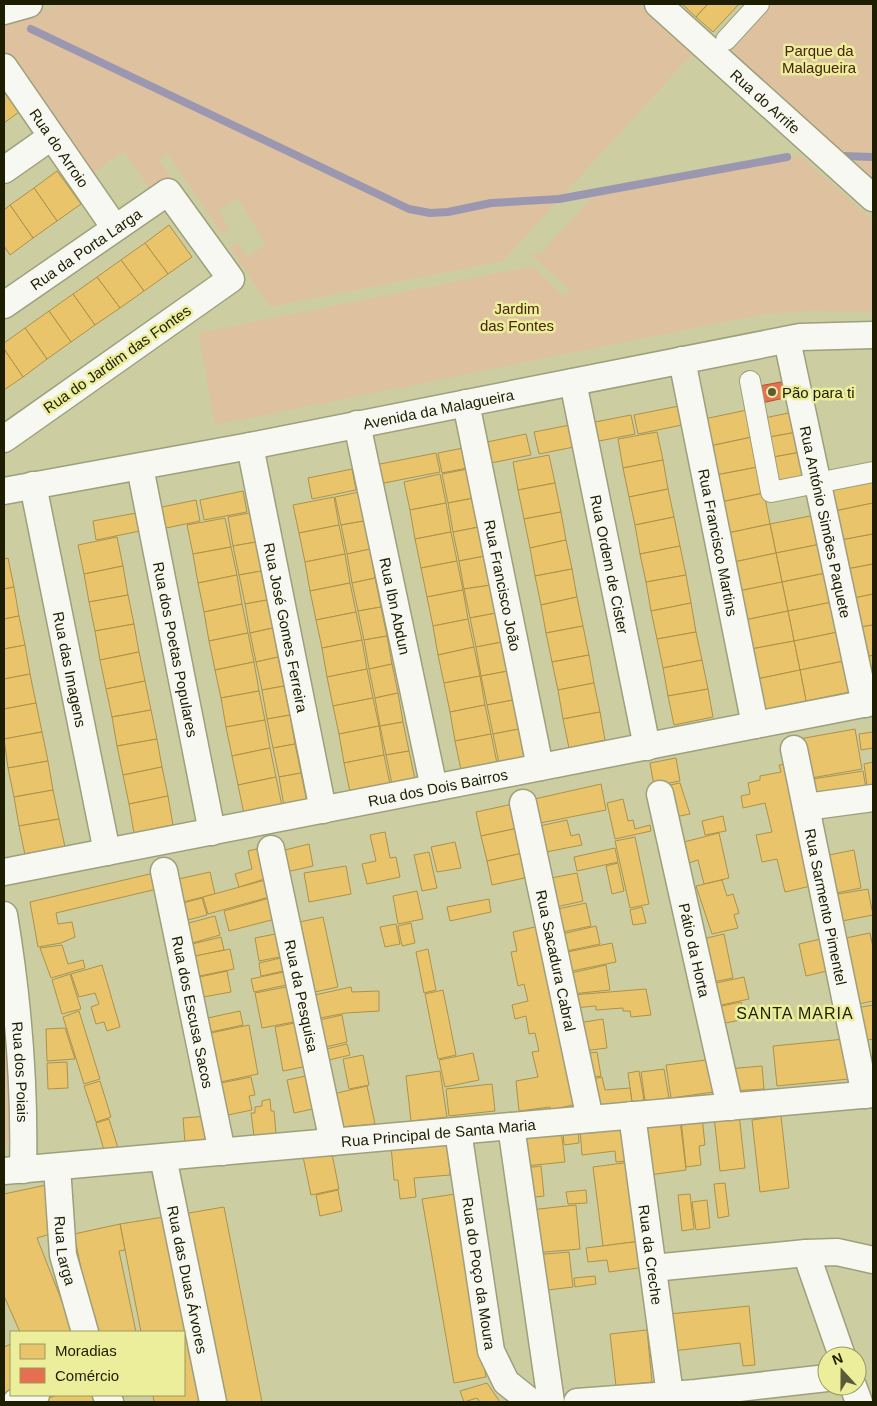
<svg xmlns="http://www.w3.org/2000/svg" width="877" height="1406" font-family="Arial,sans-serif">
<rect width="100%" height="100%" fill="#cccea2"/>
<g fill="#dec29f">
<path d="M67 4H639L693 53 503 261 270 307 230 247 238 243 246 257 266 245 238 198 218 210 229 229 221 233 168 154 159 160 173 180 152 192 124 152 89 175 4 48V22L46 8Z"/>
<path d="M771 4H873V185L730 48Z"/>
<path d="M801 156 873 220V312L806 311 760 315 215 425 198 333 532 266 564 296 571 291 531 255 541 253 598 191 787 157Z"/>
<path d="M4 1000 12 1109 9 1141 4 1151Z"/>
</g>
<g fill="#e9c46a" stroke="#ac924a">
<path d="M682 4H708L696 17Z"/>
<path d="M708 4H739L713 32 696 17Z"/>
<path d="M4 91 19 112 4 123Z"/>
<path d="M57 171 81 204 57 221 34 188Z"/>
<path d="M34 188 57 221 33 238 10 205Z"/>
<path d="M10 205 33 238 10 255 4 246V210Z"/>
<path d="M169 225 192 257 168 274 145 243Z"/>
<path d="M145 243 168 274 144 291 121 260Z"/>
<path d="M121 260 144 291 120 308 97 277Z"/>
<path d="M97 277 120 308 95 325 73 294Z"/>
<path d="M73 294 95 325 71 342 49 311Z"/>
<path d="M49 311 71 342 47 359 25 328Z"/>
<path d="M25 328 47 359 23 377 4 349V343Z"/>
<path d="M4 349 23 377 4 390Z"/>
<path d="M679 406 682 425 638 434 634 415Z"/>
<path d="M747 410 752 437 710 446 704 419Z"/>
<path d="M793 412 797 432 764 438 760 419Z"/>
<path d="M631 415 635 434 594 442 590 423Z"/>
<path d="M570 425 574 447 539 454 534 432Z"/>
<path d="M657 432 663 460 623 468 618 439Z"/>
<path d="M797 432 801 452 768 458 764 438Z"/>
<path d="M526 434 531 455 486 464 482 443Z"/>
<path d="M752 437 758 467 716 475 710 446Z"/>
<path d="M463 448 467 468 442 473 438 453Z"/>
<path d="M801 452 807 482 774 489 768 458Z"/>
<path d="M436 453 440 472 379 484 375 465Z"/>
<path d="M549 455 555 483 518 490 513 462Z"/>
<path d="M663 460 668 489 629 497 623 468Z"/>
<path d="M758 467 764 493 721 502 716 475Z"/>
<path d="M352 469 356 490 312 499 308 478Z"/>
<path d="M468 469 474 498 448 503 442 474Z"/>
<path d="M440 474 446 503 410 510 404 482Z"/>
<path d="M873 480V503L835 511 830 489Z"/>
<path d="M555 483 561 512 524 519 518 490Z"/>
<path d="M668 489 674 517 635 525 629 497Z"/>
<path d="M243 491 247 512 204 520 200 500Z"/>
<path d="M359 492 364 521 341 525 335 497Z"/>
<path d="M764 493 770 524 728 533 721 502Z"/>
<path d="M334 497 339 525 299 533 293 505Z"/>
<path d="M474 498 479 527 453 532 448 503Z"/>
<path d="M196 500 200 521 161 529 157 508Z"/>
<path d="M446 503 451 532 415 539 410 510Z"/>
<path d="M873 503V534L841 540 835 511Z"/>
<path d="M561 512 566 540 530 548 524 519Z"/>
<path d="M136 513 140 531 96 540 93 521Z"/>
<path d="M250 513 256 542 233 546 228 517Z"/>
<path d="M815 515 821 544 776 553 770 524Z"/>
<path d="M674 517 680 546 640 554 635 525Z"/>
<path d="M225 518 231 547 193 554 187 525Z"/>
<path d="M364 521 370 549 347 554 341 525Z"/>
<path d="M770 524 776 553 734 562 728 533Z"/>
<path d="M339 525 345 554 305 562 299 533Z"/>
<path d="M479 527 485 556 459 561 453 532Z"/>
<path d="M451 532 457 561 421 568 415 539Z"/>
<path d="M873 534V564L847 569 841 540Z"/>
<path d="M117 537 123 566 84 574 78 545Z"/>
<path d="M566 540 572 569 535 576 530 548Z"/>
<path d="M256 542 261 571 239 575 233 546Z"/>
<path d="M821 544 826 573 782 582 776 553Z"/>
<path d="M680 546 686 575 646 582 640 554Z"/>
<path d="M231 547 237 575 198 583 193 554Z"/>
<path d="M370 549 375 578 352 583 347 554Z"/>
<path d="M776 553 782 582 739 591 734 562Z"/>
<path d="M345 554 350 583 310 591 305 562Z"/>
<path d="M485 556 491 585 464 589 459 561Z"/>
<path d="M8 558 14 587 4 589V559Z"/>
<path d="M457 561 463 590 427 597 421 568Z"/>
<path d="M873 564V594L854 598 847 569Z"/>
<path d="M123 566 128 595 89 602 84 574Z"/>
<path d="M572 569 577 597 541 605 535 576Z"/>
<path d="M261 571 267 600 245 604 239 575Z"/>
<path d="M826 573 832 602 788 611 782 582Z"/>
<path d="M237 575 242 604 204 612 198 583Z"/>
<path d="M686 575 691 603 651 611 646 582Z"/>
<path d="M375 578 381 607 358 611 352 583Z"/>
<path d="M782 582 788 611 745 620 739 591Z"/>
<path d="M350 583 356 612 316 620 310 591Z"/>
<path d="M491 585 496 613 470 618 464 589Z"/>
<path d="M14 587 19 616 4 619V589Z"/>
<path d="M463 590 468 619 433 626 427 597Z"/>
<path d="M873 594V625L860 627 854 598Z"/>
<path d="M128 595 134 624 95 631 89 602Z"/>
<path d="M577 597 583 626 546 633 541 605Z"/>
<path d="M267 600 273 628 250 633 245 604Z"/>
<path d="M832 602 838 632 794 641 788 611Z"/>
<path d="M691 603 696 632 657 639 651 611Z"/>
<path d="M242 604 248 633 209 641 204 612Z"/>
<path d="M381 607 387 636 364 640 358 611Z"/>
<path d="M788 611 794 641 751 649 745 620Z"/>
<path d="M356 612 362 640 322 648 316 620Z"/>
<path d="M496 613 502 642 476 647 470 618Z"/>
<path d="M19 616 25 645 4 649V619Z"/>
<path d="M468 619 474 647 438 655 433 626Z"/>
<path d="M134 624 139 652 100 660 95 631Z"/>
<path d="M873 625V655L867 657 860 627Z"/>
<path d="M583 626 589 655 552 662 546 633Z"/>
<path d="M273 628 278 657 256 662 250 633Z"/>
<path d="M696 632 702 660 663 668 657 639Z"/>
<path d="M838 632 844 661 800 670 794 641Z"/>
<path d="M248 633 254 662 215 670 209 641Z"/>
<path d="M387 636 392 664 369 669 364 640Z"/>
<path d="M362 640 367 669 327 677 322 648Z"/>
<path d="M794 641 800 670 757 679 751 649Z"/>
<path d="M502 642 508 671 481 676 476 647Z"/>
<path d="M25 645 30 674 4 679V649Z"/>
<path d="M474 647 480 676 444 683 438 655Z"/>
<path d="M139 652 145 681 106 689 100 660Z"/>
<path d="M589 655 594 683 558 690 552 662Z"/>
<path d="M873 655V687L867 657Z"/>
<path d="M278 657 284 686 262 690 256 662Z"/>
<path d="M702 660 708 689 668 696 663 668Z"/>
<path d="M844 661 850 692 806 701 800 670Z"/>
<path d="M254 662 259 691 221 698 215 670Z"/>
<path d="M392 664 398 693 375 698 369 669Z"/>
<path d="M367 669 373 698 333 706 327 677Z"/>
<path d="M800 670 806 701 764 710 757 679Z"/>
<path d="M508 671 513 700 487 705 481 676Z"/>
<path d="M30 674 36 703 4 709V679Z"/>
<path d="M480 676 485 705 450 712 444 683Z"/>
<path d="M145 681 151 710 112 717 106 689Z"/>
<path d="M594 683 600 712 563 719 558 690Z"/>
<path d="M284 686 290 715 267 719 262 690Z"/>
<path d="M708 689 713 717 674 725 668 696Z"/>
<path d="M259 691 265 720 226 727 221 698Z"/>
<path d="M398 693 403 722 380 726 375 698Z"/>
<path d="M373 698 379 726 339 734 333 706Z"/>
<path d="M513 700 519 729 493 734 487 705Z"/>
<path d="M36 703 42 732 4 739V709Z"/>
<path d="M485 705 491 734 455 741 450 712Z"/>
<path d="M151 710 157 739 117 746 112 717Z"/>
<path d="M600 712 605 740 569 748 563 719Z"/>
<path d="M290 715 295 744 273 748 267 719Z"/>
<path d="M265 720 270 748 232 756 226 727Z"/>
<path d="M403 722 409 751 386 755 380 726Z"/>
<path d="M379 726 384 755 344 763 339 734Z"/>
<path d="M519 729 524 758 499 763 493 734Z"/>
<path d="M855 729 862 769 806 779 799 739Z"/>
<path d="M42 732 48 761 8 768 4 739Z"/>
<path d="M873 732V748L861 750 859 734Z"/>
<path d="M491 734 497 763 461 770 455 741Z"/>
<path d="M157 739 162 767 123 775 117 746Z"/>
<path d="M295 744 301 773 279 777 273 748Z"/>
<path d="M270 748 276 777 238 785 232 756Z"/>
<path d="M409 751 415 779 392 784 386 755Z"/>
<path d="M384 755 390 784 350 792 344 763Z"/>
<path d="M676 758 680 781 654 786 650 763Z"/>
<path d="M48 761 53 790 14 797 8 768Z"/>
<path d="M873 762V792L868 793 864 764Z"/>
<path d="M788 764 815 885 785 892 777 859 762 862 756 835 772 832 765 803 743 808 741 796 750 794 748 783 760 780V776L781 772 779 765Z"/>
<path d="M162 767 168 796 129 804 123 775Z"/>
<path d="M863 771 867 794 811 803 807 780Z"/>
<path d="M301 773 307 802 284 806 279 777Z"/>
<path d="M276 777 282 806 244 814 238 785Z"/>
<path d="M680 783 690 814 675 817 665 786Z"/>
<path d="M601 784 606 810 535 824 530 800Z"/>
<path d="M53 790 59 819 19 826 14 797Z"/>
<path d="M168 796 173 825 134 833 129 804Z"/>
<path d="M623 799 628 821 633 820 635 829 650 825 651 831 615 839 607 803Z"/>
<path d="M513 804 518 828 481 836 476 812Z"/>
<path d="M723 816 726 831 705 835 702 821Z"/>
<path d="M59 819 65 847 25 855 19 826Z"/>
<path d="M567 820 571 836 579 834 582 845 541 853 535 827Z"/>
<path d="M518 828 523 853 487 861 481 836Z"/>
<path d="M385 832 390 858 396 857 400 877 367 884 362 864 376 861 370 835Z"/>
<path d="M719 833 729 878 704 884 698 860 689 863 684 842Z"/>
<path d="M635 837 649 904 630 908 615 841Z"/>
<path d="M455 842 461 868 437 872 431 847Z"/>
<path d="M309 844 313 866 286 872 281 851Z"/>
<path d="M261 848 268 878 239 887 235 874 252 869 248 851Z"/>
<path d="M615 848 618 862 577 871 574 857Z"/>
<path d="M854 850 861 888 831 894 824 856Z"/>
<path d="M429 852 437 888 422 891 414 855Z"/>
<path d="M523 853 529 877 492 885 487 861Z"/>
<path d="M618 863 624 891 612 894 606 866Z"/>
<path d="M346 866 351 894 309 902 304 873Z"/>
<path d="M210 872 215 894 179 903 174 880Z"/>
<path d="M154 873 157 889 56 913 58 924 72 922 75 937 61 943 38 947 30 902Z"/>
<path d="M577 873 583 901 552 908 546 879Z"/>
<path d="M269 879 273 896 208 914 203 897Z"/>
<path d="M722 880 727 896 733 894 739 913 734 915 738 928 712 934 696 886Z"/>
<path d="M868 889 873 915 837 922 832 895Z"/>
<path d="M417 891 423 919 398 924 393 896Z"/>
<path d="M273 897 279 918 229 931 224 911Z"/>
<path d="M202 898 207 915 184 921 179 904Z"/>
<path d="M489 899 491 912 450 921 447 907Z"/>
<path d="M586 903 591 926 558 933 553 910Z"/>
<path d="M642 907 646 923 633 925 630 910Z"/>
<path d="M215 916 220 935 189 944 185 924Z"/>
<path d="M323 917 338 987 310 993 295 923Z"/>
<path d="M411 923 415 943 402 946 398 926Z"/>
<path d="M396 924 400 944 385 947 380 927Z"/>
<path d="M539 926 577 1104 551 1110 550 1107 519 1111 516 1081 538 1077 532 1052 539 1051 535 1033 529 1034 526 1016 515 1019 512 1005 528 1001 524 984 518 986 511 952 517 951 513 932Z"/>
<path d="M596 926 600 944 562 952 558 935Z"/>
<path d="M280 933 285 956 259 961 255 938Z"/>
<path d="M870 933 873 948V1001L854 1005 841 939Z"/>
<path d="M724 934 733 978 708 983 698 940Z"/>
<path d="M221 937 224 950 192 957 188 945Z"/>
<path d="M825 938 831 970 806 976 799 944Z"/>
<path d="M612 943 616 962 567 972 562 953Z"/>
<path d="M62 945 68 964 83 960 85 968 51 978 40 948Z"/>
<path d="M230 949 234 969 194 977 190 957Z"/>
<path d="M428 949 436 990 424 993 416 952Z"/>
<path d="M285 957 288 970 261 976 259 963Z"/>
<path d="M102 965 120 1027 107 1031 104 1022 96 1024 91 1007 99 1004 95 993 79 997 71 974Z"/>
<path d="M606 965 610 990 571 994 567 974Z"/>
<path d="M227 971 231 992 198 998 195 978Z"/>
<path d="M288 971 291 984 254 992 251 979Z"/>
<path d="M70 974 81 1009 62 1014 52 980Z"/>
<path d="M744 977 749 999 712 1007 707 985Z"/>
<path d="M291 986 299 1021 262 1028 255 993Z"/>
<path d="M351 987 352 992 379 991V1011L346 1013 315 1019 310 996Z"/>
<path d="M646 989 651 1015 631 1017 630 1011H623V1008L596 1010V1006L573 1008 572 995Z"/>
<path d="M443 990 456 1055 438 1059 425 994Z"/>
<path d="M741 1002 745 1019 716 1025 712 1008Z"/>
<path d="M873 1005V1039L861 1041 856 1008Z"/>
<path d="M79 1011 100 1079 84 1084 63 1017Z"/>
<path d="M240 1011 243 1025 206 1033 203 1019Z"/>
<path d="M342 1015 347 1042 321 1048 315 1021Z"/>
<path d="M603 1019 607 1048 583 1051 578 1023Z"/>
<path d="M299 1022 308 1066 283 1071 275 1027Z"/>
<path d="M249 1025 258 1074 216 1083 206 1034Z"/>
<path d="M65 1028 75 1059 47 1061 46 1029Z"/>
<path d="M845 1039 849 1079 777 1086 773 1046Z"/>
<path d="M347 1044 350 1055 325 1061 322 1050Z"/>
<path d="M597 1052 601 1076 588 1078 584 1054Z"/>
<path d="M473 1053 479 1080 445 1087 439 1060Z"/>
<path d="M363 1055 369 1085 349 1089 343 1059Z"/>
<path d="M714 1059 721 1091 671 1098 666 1065Z"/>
<path d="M67 1062 68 1088 48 1089 47 1063Z"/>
<path d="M762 1066 764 1089 732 1091 728 1069Z"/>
<path d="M664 1069 669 1098 645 1101 641 1072Z"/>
<path d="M440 1071 447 1117 411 1121 406 1076Z"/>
<path d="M639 1071 644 1100 632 1102 628 1073Z"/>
<path d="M310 1075 317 1108 294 1113 287 1080Z"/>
<path d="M251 1077 255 1095 249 1096 252 1110 223 1116 216 1084Z"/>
<path d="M602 1077 605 1090 630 1088 632 1102 597 1105 589 1080Z"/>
<path d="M100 1081 111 1117 96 1122 84 1086Z"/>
<path d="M492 1084 495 1111 449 1116 446 1089Z"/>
<path d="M367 1086 375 1124 341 1127 333 1094Z"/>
<path d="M270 1099 271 1111H274L276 1134 254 1136 251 1113H255V1107L262 1106V1101Z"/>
<path d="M739 1114 745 1168 720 1171 714 1116Z"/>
<path d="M208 1116 210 1140 185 1143 183 1118Z"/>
<path d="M781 1116 789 1188 760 1192 752 1120Z"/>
<path d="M702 1117 705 1145 699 1146 701 1165 686 1167 681 1120Z"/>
<path d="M109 1119 118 1148 104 1150 96 1123Z"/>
<path d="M680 1120 686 1170 649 1175 643 1124Z"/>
<path d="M625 1125 629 1161 616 1162 615 1151 582 1155 580 1129Z"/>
<path d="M578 1129 579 1143 564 1145 563 1131Z"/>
<path d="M561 1130 565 1162 525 1166 522 1134Z"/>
<path d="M447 1140 450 1175 414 1178 416 1197 400 1199 398 1180H394L391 1146Z"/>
<path d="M330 1144 339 1189 311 1195 301 1147Z"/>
<path d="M631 1162 641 1241 603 1246 593 1167Z"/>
<path d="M541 1166 544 1196 528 1198 525 1168Z"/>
<path d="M725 1183 729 1216 718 1218 714 1184Z"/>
<path d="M46 1185 57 1232 37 1238 74 1332H20L4 1296V1194Z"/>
<path d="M338 1190 342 1211 320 1216 316 1195Z"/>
<path d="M586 1190 587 1203 568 1204 566 1192Z"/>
<path d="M455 1194 486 1377 454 1383 422 1199Z"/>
<path d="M690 1194 694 1229 682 1231 678 1195Z"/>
<path d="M707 1200 710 1228 696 1230 692 1202Z"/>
<path d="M576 1205 580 1249 535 1253 530 1210Z"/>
<path d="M224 1207 262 1402H222L183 1214Z"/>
<path d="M164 1217 201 1402H154L153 1395H184V1332H141L120 1224Z"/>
<path d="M120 1224 125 1250 119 1251 136 1332H94L74 1234Z"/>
<path d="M641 1241 645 1267 609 1272 607 1260 588 1262 586 1248Z"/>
<path d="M569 1252 573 1287 539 1291 535 1255Z"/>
<path d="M595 1276 596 1284 575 1287 574 1278Z"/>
<path d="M749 1306 755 1365 743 1366 740 1343 673 1351 669 1314Z"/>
<path d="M647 1330 652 1382 616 1386 610 1334Z"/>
<path d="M11 1344V1392L4 1395V1347Z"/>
<path d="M487 1383 500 1402H480L477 1398 464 1402 460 1391Z"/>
<path d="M57 1395H96L99 1402H38Z"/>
</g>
<path fill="#e76f51" stroke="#aa5639" d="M786 381 789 397 757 404 754 387Z"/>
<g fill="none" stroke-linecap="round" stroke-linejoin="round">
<g stroke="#9b97b0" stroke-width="8">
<path d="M31 29 409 209 430 213 448 212 491 203 559 199 787 157"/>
<path d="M843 156 873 157"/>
</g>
<g stroke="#9e9f7c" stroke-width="22">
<g id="pedestrian">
<path d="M726 40 759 4"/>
<path d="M750 381 771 492 873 472"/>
</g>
</g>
<g stroke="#9e9f7c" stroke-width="29">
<g id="minor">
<path id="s1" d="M658 4 873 198"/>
<path d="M4 11 29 4"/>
<path id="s2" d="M4 67 115 228"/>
<path d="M4 170 51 137"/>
<path id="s3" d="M4 305 168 192 231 279 4 439"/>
<path id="s4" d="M787 340 865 704"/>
<path id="s5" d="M682 360 755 725"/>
<path id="s6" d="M573 382 647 747"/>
<path id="s7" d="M466 403 540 767"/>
<path id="s8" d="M357 424 434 788"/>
<path id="s9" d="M250 446 323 810"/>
<path id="s10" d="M140 467 212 832"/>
<path id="s11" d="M33 485 107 852"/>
<path id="s12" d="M4 491 250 446 800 337 873 335"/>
<path id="s13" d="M794 749 865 1095"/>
<path id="s14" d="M660 794 730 1107"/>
<path id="s15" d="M523 803 590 1119"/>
<path d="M806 807 873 798"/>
<path id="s16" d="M271 849 333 1142"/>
<path id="s17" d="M164 871 222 1152"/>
<path id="s18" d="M4 872 873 702"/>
<path id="s19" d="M4 915C18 999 25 1084 23 1170"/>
<path id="s20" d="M632 1115 670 1395"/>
<path d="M511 1126 551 1402"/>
<path id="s21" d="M458 1131 491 1351 506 1382 531 1402"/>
<path id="s22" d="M163 1157 213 1402"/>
<path id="s23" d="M57 1167 63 1255 85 1332"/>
<path id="s24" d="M4 1171 873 1094"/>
<path d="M806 1253 842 1356"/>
<path d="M653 1268 806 1253 837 1252 873 1260"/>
<path d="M853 1386 859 1402"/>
<path d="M106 1395 110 1402"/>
<path d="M16 1402 36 1395"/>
<path d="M577 1402 696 1393 827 1378"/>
</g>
</g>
<use href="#pedestrian" stroke="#f7f8f1" stroke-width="20"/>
<use href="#minor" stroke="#f7f8f1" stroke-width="26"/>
</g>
<circle fill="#5a5b39" stroke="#ecee9c" stroke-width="2" cx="772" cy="392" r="5"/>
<g text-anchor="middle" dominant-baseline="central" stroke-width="5" stroke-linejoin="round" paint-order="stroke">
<g font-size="15" fill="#4a240c" stroke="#ecee9c">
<text x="819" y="50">Parque da<tspan x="819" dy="17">Malagueira</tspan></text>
<text x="517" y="308">Jardim<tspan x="517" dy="17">das Fontes</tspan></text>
</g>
<g font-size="15" fill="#1d1d00" stroke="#ecee9c">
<text stroke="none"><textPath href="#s1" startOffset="145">Rua do Arrife</textPath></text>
<text stroke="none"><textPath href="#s2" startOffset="98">Rua do Arroio</textPath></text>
<text stroke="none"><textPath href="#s3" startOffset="99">Rua da Porta Larga</textPath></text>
<text transform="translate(117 359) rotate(-35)">Rua do Jardim das Fontes</text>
<text stroke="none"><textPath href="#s12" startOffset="442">Avenida da Malagueira</textPath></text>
<text stroke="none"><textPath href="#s4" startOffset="186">Rua António Simões Paquete</textPath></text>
<text stroke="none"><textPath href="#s5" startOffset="186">Rua Francisco Martins</textPath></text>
<text stroke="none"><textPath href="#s6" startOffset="186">Rua Ordem de Cister</textPath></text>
<text stroke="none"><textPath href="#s7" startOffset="186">Rua Francisco João</textPath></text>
<text stroke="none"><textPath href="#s8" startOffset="186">Rua Ibn Abdun</textPath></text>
<text stroke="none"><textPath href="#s9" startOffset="185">Rua José Gomes Ferreira</textPath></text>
<text stroke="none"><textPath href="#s10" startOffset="186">Rua dos Poetas Populares</textPath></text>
<text stroke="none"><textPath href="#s11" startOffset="188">Rua das Imagens</textPath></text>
<text stroke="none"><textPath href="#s18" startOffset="442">Rua dos Dois Bairros</textPath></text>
<text stroke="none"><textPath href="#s13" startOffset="161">Rua Sarmento Pimentel</textPath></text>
<text stroke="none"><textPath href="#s14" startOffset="160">Pátio da Horta</textPath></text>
<text stroke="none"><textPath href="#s15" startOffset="161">Rua Sacadura Cabral</textPath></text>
<text stroke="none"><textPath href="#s16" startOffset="150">Rua da Pesquisa</textPath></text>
<text stroke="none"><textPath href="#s17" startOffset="144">Rua dos Escusa Sacos</textPath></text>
<text stroke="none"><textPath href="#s19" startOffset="158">Rua dos Poiais</textPath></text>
<text stroke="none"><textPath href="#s24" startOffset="436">Rua Principal de Santa Maria</textPath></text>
<text stroke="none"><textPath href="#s23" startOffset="84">Rua Larga</textPath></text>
<text stroke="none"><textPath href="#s20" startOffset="141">Rua da Creche</textPath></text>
<text stroke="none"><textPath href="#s21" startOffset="144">Rua do Poço da Moura</textPath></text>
<text stroke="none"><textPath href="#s22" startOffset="125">Rua das Duas Árvores</textPath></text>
</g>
<g font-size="15" fill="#1d1d00" stroke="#ecee9c" text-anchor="start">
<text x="782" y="392">Pão para ti</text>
</g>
<g font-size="16" letter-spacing="1" fill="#1d1d00" stroke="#ecee9c">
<text x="795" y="1013">SANTA MARIA</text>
</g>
</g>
<rect width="877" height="1406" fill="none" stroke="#1d1d00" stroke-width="10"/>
<rect x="10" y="1331" width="175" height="65" fill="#ecee9c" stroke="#999a5e"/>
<rect x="20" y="1344" width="25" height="15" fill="#e9c46a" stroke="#999a5e"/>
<text x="55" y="1356" font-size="15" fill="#1d1d00">Moradias</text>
<rect x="20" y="1368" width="25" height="15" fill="#e76f51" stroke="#999a5e"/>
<text x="55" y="1381" font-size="15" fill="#1d1d00">Comércio</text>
<g transform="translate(842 1371) rotate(339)"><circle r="24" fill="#ecee9c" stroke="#999a5e"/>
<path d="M0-4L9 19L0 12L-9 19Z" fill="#5a5b39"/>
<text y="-8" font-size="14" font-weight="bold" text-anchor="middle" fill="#1d1d00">N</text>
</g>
</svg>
